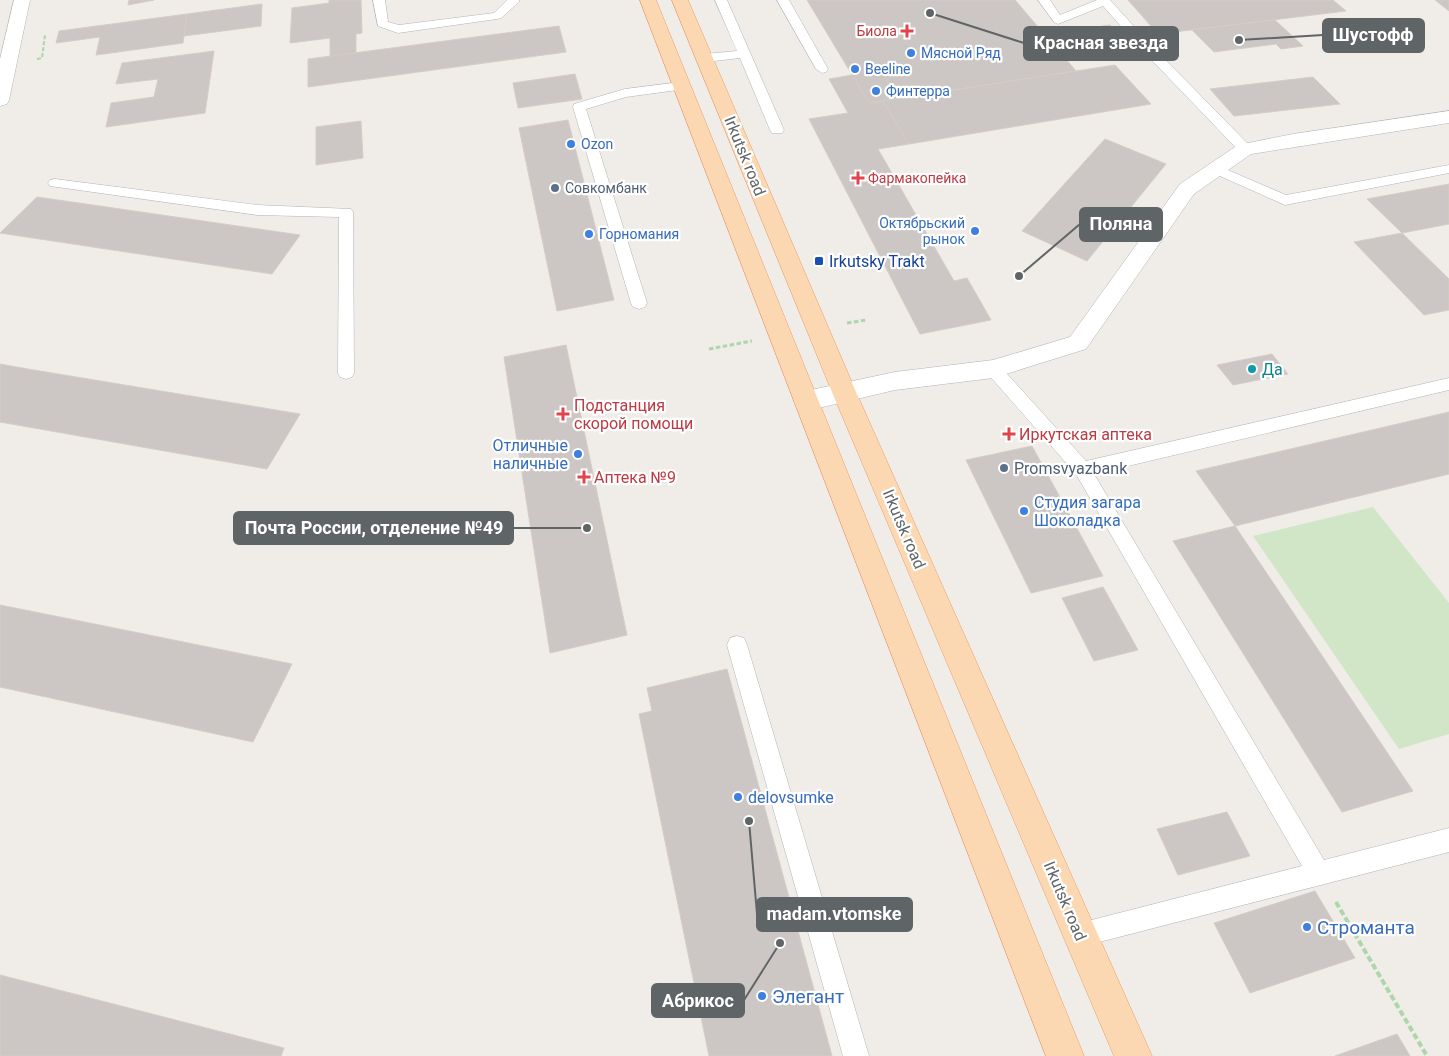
<svg xmlns="http://www.w3.org/2000/svg" width="1449" height="1056" font-family="Roboto,sans-serif">
<rect width="100%" height="100%" fill="#f0ece8"/>
<path fill="#d0e6c6" d="M1373 507 1449 603V734L1399 749 1253 536Z"/>
<g fill="#ccc7c4" stroke="#d5ccc6">
<path d="M129 0H154L128 5Z"/>
<path d="M329 0H361L362 33 356 34V53L330 57V38L290 43 292 8 329 3Z"/>
<path d="M807 0H1015L1076 71 869 103Z"/>
<path d="M1128 0H1333L1346 11 1158 34Z"/>
<path d="M1435 0H1449V11Z"/>
<path d="M262 4 261 26 184 36 187 14Z"/>
<path d="M187 14 183 43 96 55 100 37 56 43 59 31Z"/>
<path d="M1275 20 1303 46 1281 49 1276 44 1214 52 1192 30Z"/>
<path d="M1110 25 1132 51 1076 59 1055 33Z"/>
<path d="M559 26 566 52 308 87V59Z"/>
<path d="M214 51 205 113 106 127 111 103 154 97 158 79 116 84 122 63Z"/>
<path d="M1115 65 1151 104 909 144 883 101Z"/>
<path d="M575 74 582 99 518 108 513 83Z"/>
<path d="M852 75 869 103 883 101 909 144 878 149 954 281 967 278 991 320 920 334 809 119 848 113 829 79Z"/>
<path d="M1313 77 1340 104 1234 116 1210 89Z"/>
<path d="M568 120 614 300 557 311 519 128Z"/>
<path d="M361 121 363 158 316 165V127Z"/>
<path d="M1105 139 1166 164 1087 261 1022 231Z"/>
<path d="M1449 184V224L1402 233 1367 199Z"/>
<path d="M37 197 72 202 300 235 272 274 0 233Z"/>
<path d="M1402 233 1449 279V310L1424 315 1354 242Z"/>
<path d="M566 345 627 635 550 653 504 357Z"/>
<path d="M1272 354 1288 374 1233 385 1217 365Z"/>
<path d="M0 364 28 369 300 414 267 469 0 422Z"/>
<path d="M1449 412V474L1235 526 1196 471Z"/>
<path d="M1032 446 1103 576 1031 593 966 460Z"/>
<path d="M1235 526 1413 791 1342 812 1173 541Z"/>
<path d="M1103 587 1138 650 1094 661 1062 598Z"/>
<path d="M0 605 65 618 292 664 253 742 0 687Z"/>
<path d="M727 669 832 1056H709L639 714 652 711 647 688Z"/>
<path d="M1227 812 1250 856 1178 875 1157 829Z"/>
<path d="M1315 891 1355 958 1250 993 1214 923Z"/>
<path d="M0 975 94 999 284 1048 281 1056H0Z"/>
<path d="M1397 1034 1410 1056H1335Z"/>
</g>
<g fill="none" stroke-linecap="round" stroke-linejoin="round">
<g stroke="#b0b5b6" stroke-width="1">
<g id="lane">
<path d="M373 0H385L388 22 399 25 494 13 507 0H519V2L501 18 497 19 398 33 378 26Z"/>
<path d="M715 0H727L784 130 782 133H772L770 130 740 58 705 62 699 58 705 54 737 51Z"/>
<path d="M777 0H789L828 69 826 72 822 73 816 69Z"/>
<path d="M1038 0H1050L1060 15 1097 0H1110L1150 44 1250 146 1252 149 1250 152H1240L1142 50 1103 6 1058 24 1054 22Z"/>
<path d="M681 82 685 83 687 86 685 89 626 97 586 109 647 303 645 307 639 309 633 307 631 303 573 107 574 104 625 89Z"/>
<path d="M1216 165 1286 195 1449 165V173L1285 205 1211 172 1209 169 1211 166Z"/>
<path d="M55 179 257 205 351 209 353 212 354 373 352 377 346 379 340 377 338 373 339 217 257 215 50 186 48 183 50 180Z"/>
<path d="M993 363 999 365 1086 461 1449 378V390L1094 474 1324 860 1449 828V852L1080 947 1071 944 1068 935 1071 926 1080 923 1302 866 1076 474 987 373 985 369 987 365Z"/>
<path d="M737 636 744 638 747 645 869 1056H843L727 645 730 638Z"/>
</g>
</g>
<g stroke="#b0b5b6" stroke-width="1">
<g id="street">
<path d="M14 0H30L9 100 7 104 0 106V59Z"/>
<path d="M1449 111V123L1251 154 1194 194 1086 349 993 378 895 390 806 411 797 408 794 401 797 394 806 391 895 372 993 360 1070 337 1180 184 1238 145 1293 134Z"/>
</g>
</g>
<g stroke="#eb9b66" stroke-width="1">
<g id="primary">
<path d="M640 0H656L1084 1056H1046Z"/>
<path d="M672 0H688L856 392 1152 1056H1114L832 392Z"/>
</g>
</g>
<path stroke="#add7aa" stroke-width="2" stroke-dasharray="4 2" stroke-linecap="butt" d="M37 59 42 58 45 35"/>
<g stroke="#add7aa" stroke-width="3" stroke-dasharray="4.5 2.5" stroke-linecap="butt">
<path d="M847 323 866 320"/>
<path d="M709 349 752 341"/>
</g>
<path stroke="#add7aa" stroke-width="4" stroke-dasharray="6 3" stroke-linecap="butt" d="M1336 902 1427 1056"/>
<use href="#lane" fill="#fff" fill-rule="evenodd"/>
<use href="#street" fill="#fff" fill-rule="evenodd"/>
<use href="#primary" fill="#fbd8b2" fill-rule="evenodd"/>
</g>
<g fill="#e0444e" stroke="#fff" stroke-width="2">
<path d="M904.5 23.5h5v5h5v5h-5v5h-5v-5h-5v-5h5z"/>
<path d="M855.5 170.5h5v5h5v5h-5v5h-5v-5h-5v-5h5z"/>
<path d="M560.5 406.5h5v5h5v5h-5v5h-5v-5h-5v-5h5z"/>
<path d="M1006.5 426.5h5v5h5v5h-5v5h-5v-5h-5v-5h5z"/>
<path d="M581.5 469.5h5v5h5v5h-5v5h-5v-5h-5v-5h5z"/>
</g>
<g fill="#3f7fe0" stroke="#fff" stroke-width="2">
<circle cx="911" cy="53" r="5"/>
<circle cx="855" cy="69" r="5"/>
<circle cx="876" cy="91" r="5"/>
<circle cx="571" cy="144" r="5"/>
<circle cx="975" cy="231" r="5"/>
<circle cx="589" cy="234" r="5"/>
<circle cx="578" cy="454" r="5"/>
<circle cx="1024" cy="511" r="5"/>
<circle cx="738" cy="797" r="5"/>
<circle cx="1307" cy="927" r="5"/>
<circle cx="762" cy="996" r="5"/>
</g>
<g fill="#5c6f8a" stroke="#fff" stroke-width="2">
<circle cx="555" cy="188" r="5"/>
<circle cx="1004" cy="468" r="5"/>
</g>
<rect fill="#1a4fb4" stroke="#fff" stroke-width="2" x="814" y="256" width="10" height="10" rx="2.5"/>
<circle fill="#0f9aa8" stroke="#fff" stroke-width="2" cx="1252" cy="369" r="5"/>
<g text-anchor="middle" dominant-baseline="central" stroke-width="4.5" stroke-linejoin="round" paint-order="stroke">
<g font-size="14" fill="#be3a42" stroke="#fff" text-anchor="end">
<text x="897" y="31">Биола</text>
<text x="868" y="178" text-anchor="start">Фармакопейка</text>
</g>
<g font-size="14" fill="#366cbe" stroke="#fff" text-anchor="start">
<text x="921" y="53">Мясной Ряд</text>
<text x="865" y="69">Beeline</text>
<text x="886" y="91">Финтерра</text>
<text x="581" y="144">Ozon</text>
<text x="965" y="223" text-anchor="end">Октябрьский<tspan x="965" dy="16">рынок</tspan></text>
<text x="599" y="234">Горномания</text>
</g>
<g font-size="14" fill="#4e5e75" stroke="#fff" text-anchor="start">
<text x="565" y="188">Совкомбанк</text>
</g>
<g font-size="16" fill="#5f6567" stroke="#fff">
<text transform="translate(745 156) rotate(68)">Irkutsk road</text>
<text transform="translate(904 529) rotate(67)">Irkutsk road</text>
<text transform="translate(1065 901) rotate(67)">Irkutsk road</text>
</g>
<g font-size="16" fill="#164399" stroke="#fff" text-anchor="start">
<text x="829" y="261">Irkutsky Trakt</text>
</g>
<g font-size="16" fill="#0d838f" stroke="#fff" text-anchor="start">
<text x="1262" y="369">Да</text>
</g>
<g font-size="16" fill="#be3a42" stroke="#fff" text-anchor="start">
<text x="574" y="405">Подстанция<tspan x="574" dy="18">скорой помощи</tspan></text>
<text x="1019" y="434">Иркутская аптека</text>
<text x="594" y="477">Аптека №9</text>
</g>
<g font-size="16" fill="#366cbe" stroke="#fff" text-anchor="start">
<text x="568" y="445" text-anchor="end">Отличные<tspan x="568" dy="18">наличные</tspan></text>
<text x="1034" y="502">Студия загара<tspan x="1034" dy="18">Шоколадка</tspan></text>
<text x="748" y="797">delovsumke</text>
</g>
<g font-size="16" fill="#4e5e75" stroke="#fff" text-anchor="start">
<text x="1014" y="468">Promsvyazbank</text>
</g>
<g font-size="19" fill="#366cbe" stroke="#fff" text-anchor="start">
<text x="1317" y="927">Строманта</text>
<text x="772" y="996">Элегант</text>
</g>
</g>
<path fill="none" stroke="#5f6567" stroke-width="2" d="M1239 40L1323 35M930 13L1024 43M1019 276L1080 224M587 528L513 528M749 821L757 914M780 943L744 1000"/>
<g fill="#5f6567" stroke="#fff" stroke-width="2">
<circle cx="1239" cy="40" r="5"/>
<circle cx="930" cy="13" r="5"/>
<circle cx="1019" cy="276" r="5"/>
<circle cx="587" cy="528" r="5"/>
<circle cx="749" cy="821" r="5"/>
<circle cx="780" cy="943" r="5"/>
</g>
<g fill="#5f6567" stroke="#5f6567" stroke-width="2">
<rect x="1323" y="19" width="101" height="33" rx="5"/>
<rect x="1024" y="27" width="154" height="33" rx="5"/>
<rect x="1080" y="208" width="82" height="33" rx="5"/>
<rect x="234" y="512" width="279" height="32" rx="5"/>
<rect x="757" y="898" width="155" height="33" rx="5"/>
<rect x="652" y="984" width="92" height="33" rx="5"/>
</g>
<g font-size="18" text-anchor="middle" font-weight="bold" fill="#fff">
<text x="1373" y="41">Шустофф</text>
<text x="1101" y="49">Красная звезда</text>
<text x="1121" y="230">Поляна</text>
<text x="374" y="534">Почта России, отделение №49</text>
<text x="834" y="920">madam.vtomske</text>
<text x="698" y="1007">Абрикос</text>
</g>
</svg>
